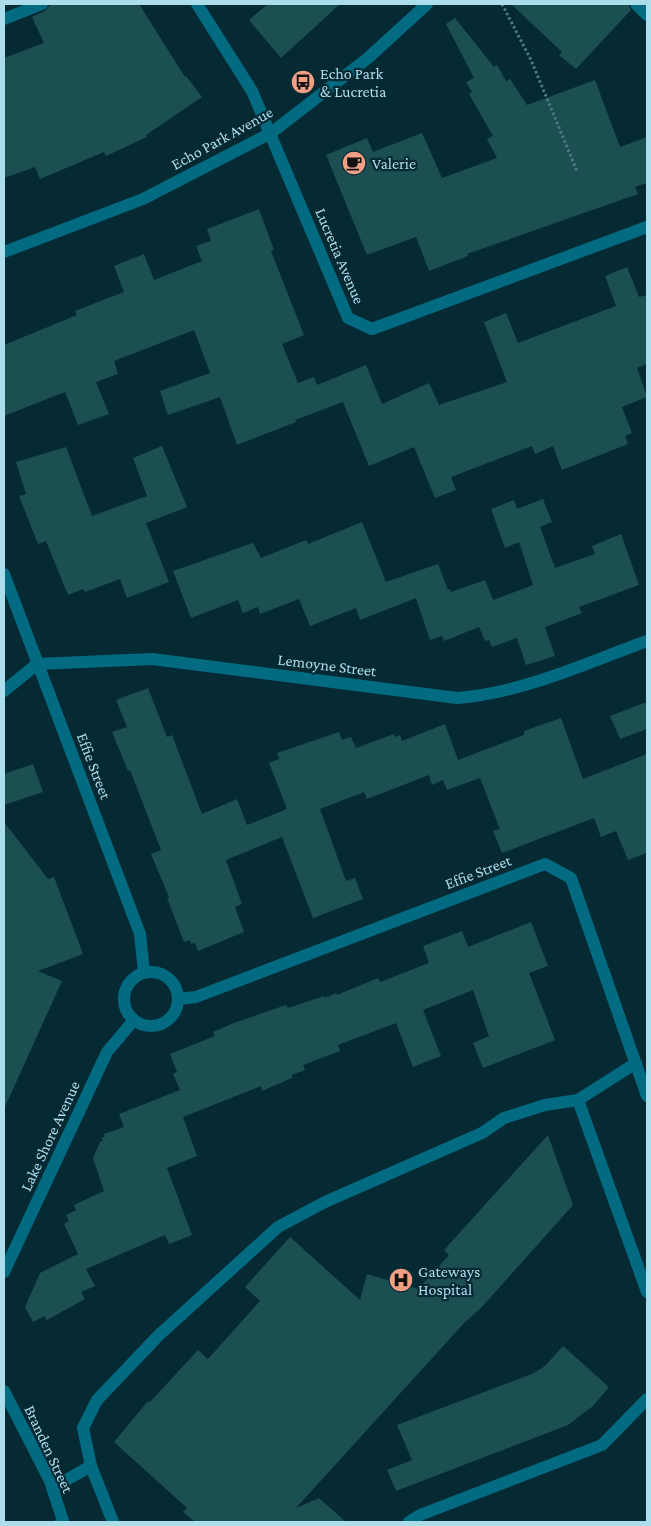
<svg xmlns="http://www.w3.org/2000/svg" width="651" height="1526" font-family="'Crimson Pro',serif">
<rect width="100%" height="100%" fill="#062a34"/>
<g fill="#1c4f51">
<path d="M51 4H139L185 77 186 76 202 97 146 135 147 137 106 156 104 152 40 179 35 167 4 178V58L44 43 32 17 45 11Z"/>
<path d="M268 4H340L281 58 249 20Z"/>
<path d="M511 4H628L631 10 576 69 559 55 562 52Z"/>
<path d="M455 18 494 67 497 65 506 81 510 79 527 105 595 80 620 147 647 137V183L635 187 638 194 467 254 468 256 429 271 416 237 367 255 326 155 367 138 373 152 422 133 442 178 497 158 487 139 493 136 469 94 472 92 466 82 474 78 446 24Z"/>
<path d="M259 209 274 250 271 251 304 335 282 344 298 383 314 377 317 385 366 365 382 404 429 383 439 405 507 382 484 322 506 313 518 343 539 335 616 306 605 276 627 267 639 297 647 295V364L637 368 647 397 622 407 632 433 625 436 628 444 562 470 553 446 535 454 532 446 451 477 456 490 435 498 414 447 369 466 343 402 295 420 296 422 237 445 220 397 168 415 160 391 210 373 194 330 114 361 118 374 96 382 109 414 78 425 65 392 4 416V345L77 315 75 311 124 292 114 266 144 254 154 280 202 261 196 246 211 241 207 229Z"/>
<path d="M162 446 187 507 146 523 169 582 127 598 120 579 85 592 83 589 68 595 46 541 38 544 19 496 26 494 16 462 66 447 92 516 147 496 133 458Z"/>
<path d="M543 499 552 522 540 527 555 568 595 554 592 546 621 534 639 585 579 607 582 613 545 627 555 656 526 665 517 638 492 647 489 640 485 641 479 627 444 641 442 636 430 640 416 598 360 620 356 608 310 626 299 599 260 614 258 607 243 613 238 600 191 618 173 571 253 543 261 558 306 540 308 544 362 522 386 582 438 564 448 590 450 589 451 592 485 580 493 600 533 585 519 542 505 548 491 509 514 500 517 509Z"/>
<path d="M148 688 167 737 172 735 202 814 237 799 247 825 287 809 269 763 279 759 277 753 339 732 342 740 351 737 356 748 394 734 395 737 400 735 402 741 445 724 458 760 524 735V731L561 718 583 779 647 754V853L628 860 616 831 601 837 594 818 502 853 493 831 500 829 480 778 447 790 443 780 432 785 429 775 367 799 364 792 320 809 346 881 355 878 363 899 313 918 282 837 226 860 242 904 235 907 244 932 198 951 195 943 191 944 190 940 184 942 167 898 169 897 151 854 161 850 130 770 128 771 112 732 127 727 116 700Z"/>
<path d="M647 702V729L620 739 610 716Z"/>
<path d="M33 764 43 792 4 805V774Z"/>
<path d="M4 822 48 879 54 877 83 954 38 971 62 981 4 1109Z"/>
<path d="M531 922 548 966 529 973 555 1040 483 1068 473 1043 489 1036 473 990 423 1010 441 1056 413 1067 396 1023 338 1045 340 1051 303 1065 305 1070 292 1075V1078L262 1091 261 1086 183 1117 197 1156 167 1168 192 1235 169 1244 165 1235 86 1269 95 1286 81 1292 85 1299 47 1320 44 1316 33 1322 25 1307 40 1273 78 1254 64 1224 69 1221 66 1215 76 1210 74 1205 104 1191 93 1158 100 1142 103 1141 101 1138 105 1137 104 1134 124 1127 119 1114 180 1090 173 1074 177 1072 170 1054 215 1036 213 1032 234 1023 286 1005 288 1008 324 996 325 998 336 993 337 995 378 978 380 982 429 963 423 946 462 931 468 947Z"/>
<path d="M548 1135 573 1205 481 1308 465 1322 296 1508 319 1498 346 1522H195L183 1512 187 1508 114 1442 148 1401 150 1402 198 1350 208 1359 260 1301 245 1287 290 1237 360 1300 367 1274 418 1289 449 1255 444 1250Z"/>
<path d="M563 1346 609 1387 593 1406 568 1425 396 1491 387 1470 412 1460 397 1425 532 1374 545 1366Z"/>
</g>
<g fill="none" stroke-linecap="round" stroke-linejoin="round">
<path stroke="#4e7883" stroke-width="3" stroke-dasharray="2.5 2.5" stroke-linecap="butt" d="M502 4 531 60 577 171"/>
<g stroke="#026b81" stroke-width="12">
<path d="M636 4 647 15"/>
<path d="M578 1100 647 1292"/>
<path d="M52 1488 91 1466"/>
<path d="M113 1522 91 1466 83 1428 97 1400 159 1335 278 1227 325 1202 482 1133 504 1118 545 1105 578 1100 636 1063"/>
<path d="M409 1522 420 1515 602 1445 647 1399"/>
</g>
<g stroke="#026b81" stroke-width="12">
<path d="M197 4 252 91 348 318 372 329 647 227"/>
<path d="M4 19 42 4"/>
<path d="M4 574 140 934 144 972"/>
<path d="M4 691 37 664 152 659 457 698C523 693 586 663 647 641"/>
<circle cx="151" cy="999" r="27"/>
<path d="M178 999 196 997 545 864 571 878 647 1096"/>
<path d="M4 1272 107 1052 134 1020"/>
<path d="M4 1391 50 1481 63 1521 61 1522"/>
</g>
<path stroke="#026b81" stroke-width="12" d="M4 252 143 199 271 133 368 58 427 4"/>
</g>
<defs>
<g id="bus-disc" transform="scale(1.25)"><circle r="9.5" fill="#f39f84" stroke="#062a34"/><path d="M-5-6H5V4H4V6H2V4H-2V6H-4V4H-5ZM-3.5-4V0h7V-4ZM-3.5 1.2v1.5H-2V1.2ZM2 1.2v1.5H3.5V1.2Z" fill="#111"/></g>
<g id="cafe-disc" transform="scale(1.25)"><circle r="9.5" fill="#f39f84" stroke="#062a34"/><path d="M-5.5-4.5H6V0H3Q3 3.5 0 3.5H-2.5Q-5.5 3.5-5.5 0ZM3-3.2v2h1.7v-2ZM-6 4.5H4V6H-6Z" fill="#111"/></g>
<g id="hospital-disc" transform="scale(1.25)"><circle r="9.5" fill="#f39f84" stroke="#062a34"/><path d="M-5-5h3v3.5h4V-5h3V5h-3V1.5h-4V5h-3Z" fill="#111"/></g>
</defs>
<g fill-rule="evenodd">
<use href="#bus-disc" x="303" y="82"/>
<use href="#cafe-disc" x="354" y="163"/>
<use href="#hospital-disc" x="401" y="1280"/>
</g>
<g text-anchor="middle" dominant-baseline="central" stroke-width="4.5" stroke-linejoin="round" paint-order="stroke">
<g font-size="16" fill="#acddeb" stroke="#062a34" text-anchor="start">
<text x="320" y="73">Echo Park<tspan x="320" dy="18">&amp; Lucretia</tspan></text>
<text x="372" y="163">Valerie</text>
<text x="418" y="1271">Gateways<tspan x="418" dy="18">Hospital</tspan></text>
</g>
<g font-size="16" fill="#acddeb" stroke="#062a34">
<text transform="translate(222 138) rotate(-29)">Echo Park Avenue</text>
<text transform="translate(340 256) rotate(67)">Lucretia Avenue</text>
<text transform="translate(327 665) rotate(7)">Lemoyne Street</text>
<text transform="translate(94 766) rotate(69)">Effie Street</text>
<text transform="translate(478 872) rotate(-21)">Effie Street</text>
<text transform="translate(50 1136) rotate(-65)">Lake Shore Avenue</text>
<text transform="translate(49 1449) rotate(65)">Branden Street</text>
</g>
</g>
<rect width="651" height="1526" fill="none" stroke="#acddeb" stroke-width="10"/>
</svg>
